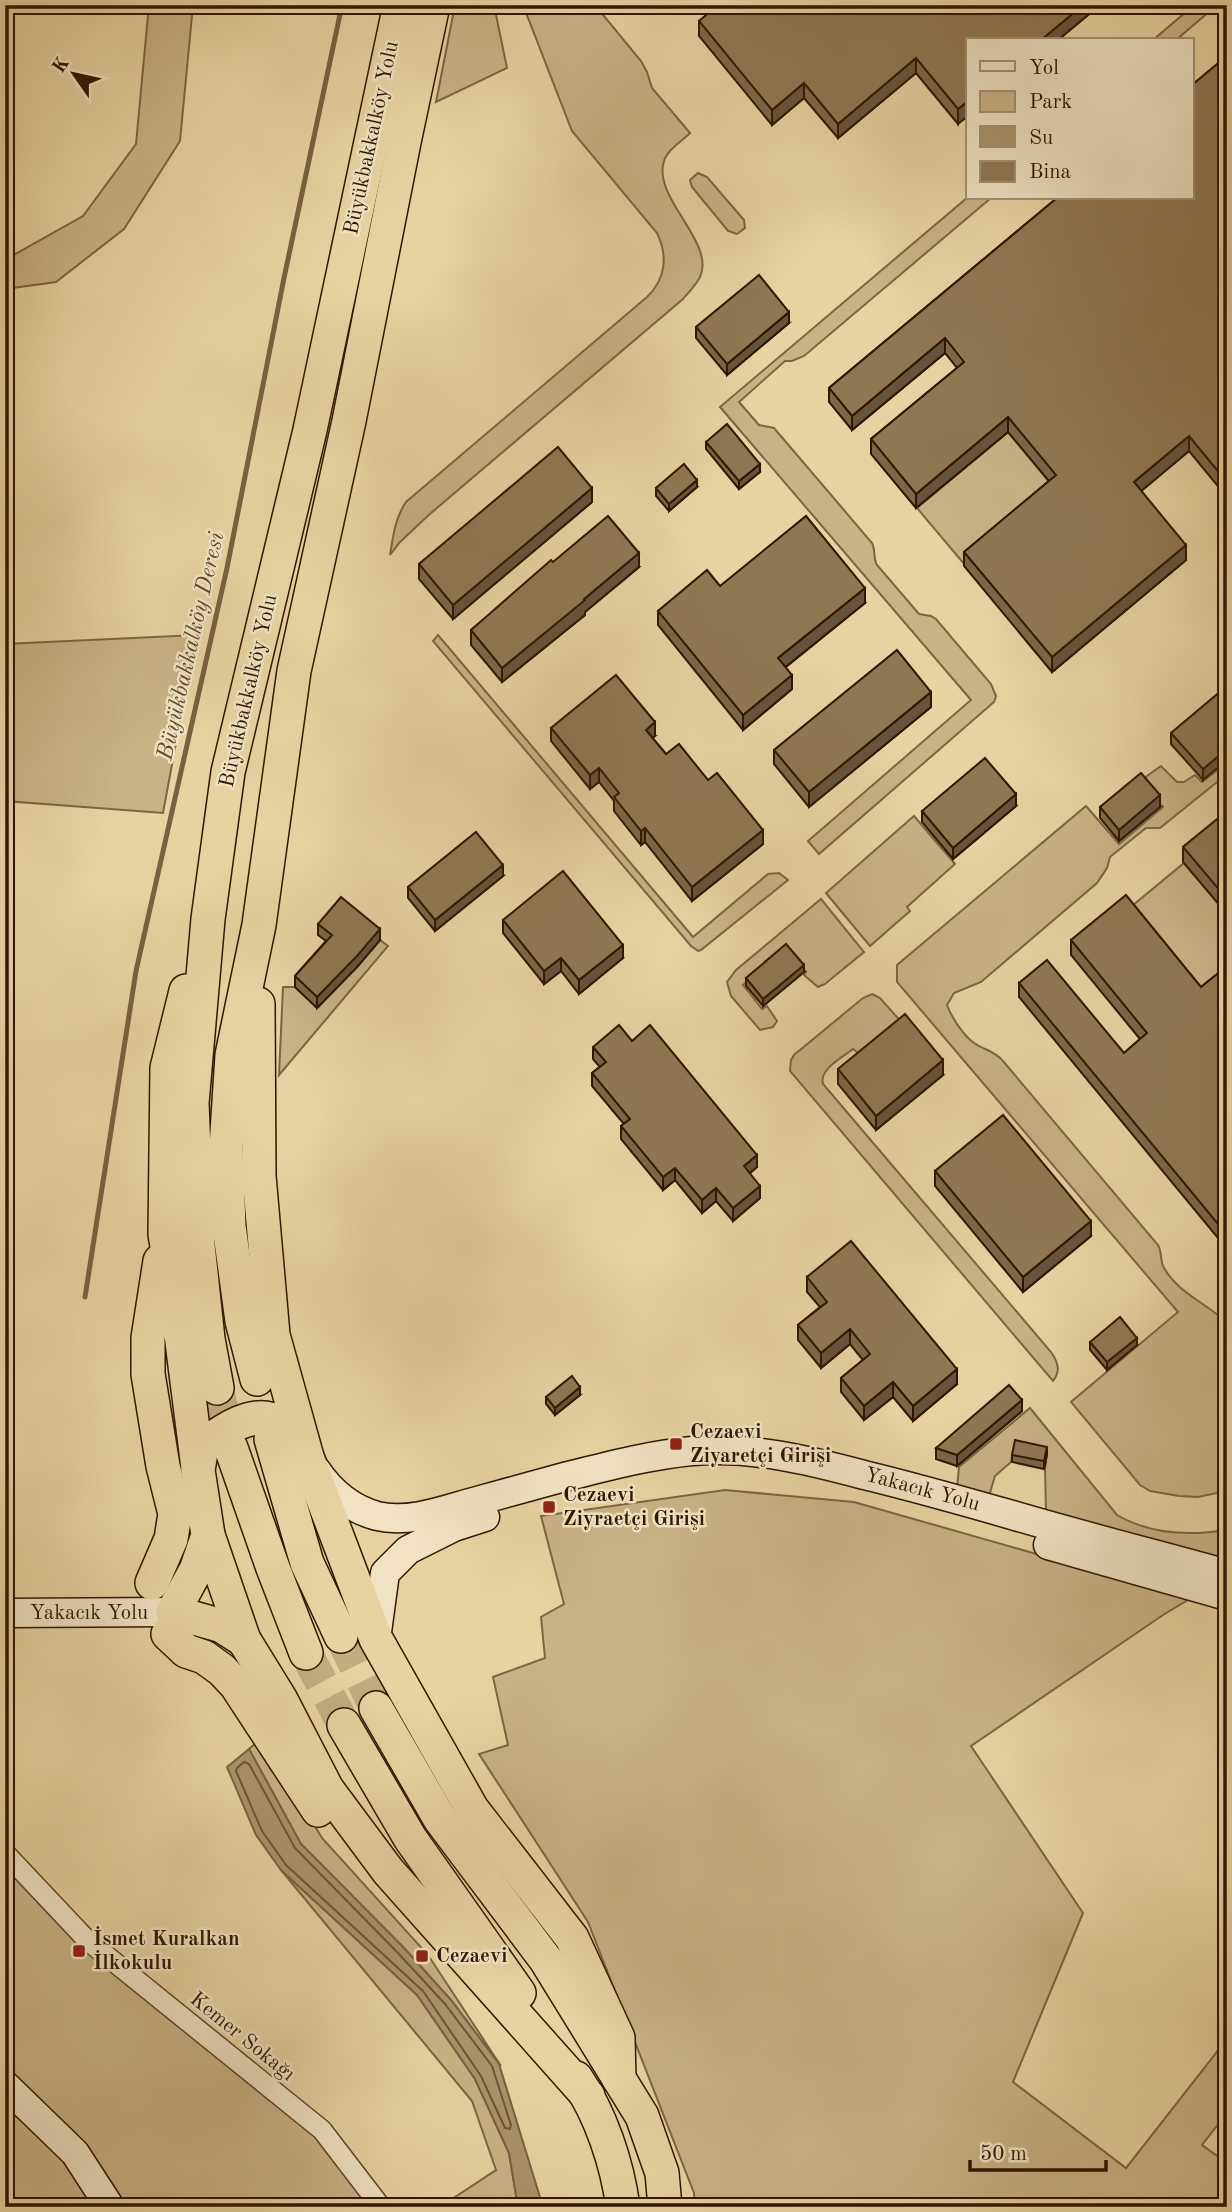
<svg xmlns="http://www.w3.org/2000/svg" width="1232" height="2212" font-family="'Old Standard TT',serif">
<rect width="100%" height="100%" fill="#e8d2a2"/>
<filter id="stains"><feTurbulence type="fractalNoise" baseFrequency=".00286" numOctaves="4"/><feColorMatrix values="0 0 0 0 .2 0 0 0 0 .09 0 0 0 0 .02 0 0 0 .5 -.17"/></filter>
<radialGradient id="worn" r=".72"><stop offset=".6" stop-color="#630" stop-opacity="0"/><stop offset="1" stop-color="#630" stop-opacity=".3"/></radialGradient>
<g fill="#c9b286" stroke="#7d6443" stroke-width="2">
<path d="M149 5H193L180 141 124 229 56 282 5 289V257H10L83 216 136 144Z"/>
<path d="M455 5H494L507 68 436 102Z"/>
<path d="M523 5H595L641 61 647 72 652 88 690 133C682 141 667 150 664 161 652 198 716 242 700 277 696 285 689 292 683 299L431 513 400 542 390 555C393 537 395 518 406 502L647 297C666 279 668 256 657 233L572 131Z"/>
<path d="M1194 5H1217L1176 40H1153Z"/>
<path d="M698 173 707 177 744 220 745 228 737 234 728 231 692 187 690 180Z"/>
<path d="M968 197 991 198 804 356 792 361H785L739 402 759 425 774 428 872 543C876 551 873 559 877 565L919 614 931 616 936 619 991 684 996 696 994 702 819 854 808 841 971 700 720 407Z"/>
<path d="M1008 432 1056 490 965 565 917 508Z"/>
<path d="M196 635 163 813 5 801V644Z"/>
<path d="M438 635 693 937 768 874 779 873 788 880 701 950 698 951 691 946 433 641Z"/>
<path d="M1227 763V774L1160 828H1146L1110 857 1107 868 1097 883 981 982 954 993 947 1005C952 1018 963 1035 974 1043 984 1050 995 1051 1003 1061L1158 1245C1162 1252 1160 1259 1163 1266 1177 1293 1207 1303 1227 1323V1491L1198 1497 1179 1496 1150 1491 1140 1485 1071 1402 1178 1312 897 982V965L1086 806 1119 844 1163 807 1140 781 1161 766 1177 782H1184L1195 775 1202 782Z"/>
<path d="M914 816 955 864 907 907 910 911 870 946 826 893Z"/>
<path d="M1184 863 1227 914V981L1201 1002 1126 911Z"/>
<path d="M821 899 864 952 825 984 818 987 804 975 806 972 786 949 743 985 762 1009 767 1006 777 1021 773 1027 760 1030 731 996 727 982 736 970Z"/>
<path d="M380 940 388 946 279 1075 283 987H295L317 1007 357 967Z"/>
<path d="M872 994 880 998 904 1025 865 1058 853 1049C842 1058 819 1069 823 1084L1051 1352C1058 1362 1061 1371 1053 1381L790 1071 791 1060 794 1055 863 998Z"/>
<path d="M1030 1408 1117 1515C1150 1534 1190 1536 1227 1530V1559L1046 1511 1045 1469 1047 1453 1014 1446 1011 1462 995 1476 989 1496 957 1488 959 1467Z"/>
<path d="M725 1490 854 1502 1191 1598 1163 1615 971 1746 1083 1913 1013 2082 1126 2168 1227 2039V2113L1202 2145 1227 2163V2207H695L694 2193 588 1922 479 1754 508 1745 493 1677 545 1658 541 1617 564 1604 541 1516Z"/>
<path d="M262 1738 322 1838 428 1955 501 2066 451 2000 404 1948 301 1844 249 1749Z"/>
<path d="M5 1860 298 2107 360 2186 363 2207H5Z"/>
<path d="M281 1870 417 1995 475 2079 509 2153 518 2207H440L496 2170 472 2101Z"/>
</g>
<path fill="#aa926b" stroke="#7a6040" stroke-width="2" d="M249 1749 301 1844 404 1948 451 2000 499 2064 543 2207H518L509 2153 475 2079 417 1995 281 1870 256 1835 227 1767Z"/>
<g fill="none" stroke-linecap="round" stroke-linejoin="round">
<path stroke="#6e5436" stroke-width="2" d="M244 1762 249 1764 295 1848 398 1953 445 2004 492 2066 511 2125 510 2129 505 2128 481 2076 423 1991 286 1865 262 1831 236 1771 237 1768Z"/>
<path stroke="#7a6040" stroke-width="5" d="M85 1297 136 971 227 568 284 278 342 5"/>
<g stroke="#c3ac82" stroke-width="33" stroke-dasharray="33 17" stroke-linecap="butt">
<path d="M217 1388 231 1448"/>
<path d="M341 1636 376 1708"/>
<path d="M306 1653 344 1725"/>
</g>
<g stroke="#5f4428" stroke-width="22">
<path id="minor" d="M5 1853 87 1940 322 2130 381 2207"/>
</g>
<g stroke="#311500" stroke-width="31">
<g id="secondary">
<path d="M316 1470C331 1492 351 1509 377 1516 406 1523 439 1512 466 1504 500 1495 534 1485 568 1476 609 1466 650 1455 692 1451 751 1446 808 1460 864 1475 914 1487 963 1501 1012 1515 1083 1536 1155 1554 1227 1574"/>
<path d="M1048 1545 1227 1596"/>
<path d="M5 1613 173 1612"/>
<path d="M376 1639 385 1573 408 1550 454 1527 485 1517"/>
<path d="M5 2085 75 2153 110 2207"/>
</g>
</g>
<g stroke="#311500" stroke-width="36">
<g id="trunk">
<path d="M186 991 167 1068 165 1234 180 1326 198 1468"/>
<path d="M258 1004 259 1176 273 1335 307 1457 376 1639 472 1809 572 1938 618 2038 619 2079"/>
<path d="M257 1379 242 1321 229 1226 226 1148 232 1055 259 925 294 671 349 421 404 142 433 5"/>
<path d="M217 1388 208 1339 198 1245 192 1103 208 919 228 772 310 430 400 5"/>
<path d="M271 1439 307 1563 341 1636"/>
<path d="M231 1448 273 1568 306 1653"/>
<path d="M304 1454C298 1446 287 1428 279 1423 254 1407 221 1432 202 1446L198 1470 208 1535 244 1640 281 1700 327 1789 388 1871 588 2096"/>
<path d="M208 1535 196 1570 173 1612 222 1626 244 1640"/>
<path d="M152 1583 171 1539 175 1514 163 1466 148 1374V1338L160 1261"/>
<path d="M168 1634 186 1651 204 1657 222 1670 236 1685 318 1810"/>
<path d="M376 1708 440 1819 546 1960 642 2116 662 2173 665 2207"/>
<path d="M344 1725 410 1838 519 1993"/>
<path d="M576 2078C601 2115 617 2163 623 2207"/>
</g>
</g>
<use href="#minor" stroke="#f0e2c3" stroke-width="19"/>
<use href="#secondary" stroke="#f0e2c3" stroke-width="28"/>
<use href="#trunk" stroke="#e8d2a2" stroke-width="33"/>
</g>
<g fill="#7c6648" stroke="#311500" stroke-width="2">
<path d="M1100 5 1058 40H968L958 124 916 73 838 138 804 98 772 125 699 36V21Z"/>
<path d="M1227 56V495L1226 496 1189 451 1141 491 1186 560 1052 672 964 566V552L1049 481 1008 432 916 508 871 454V439L957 368 945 353 852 430 829 402V388Z"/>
<path d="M789 323 727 375 696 338V327Z"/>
<path d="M706 442 760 472 739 489 706 449Z"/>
<path d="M697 487 669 511 656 496V488Z"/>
<path d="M592 502 453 619 419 579V564Z"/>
<path d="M553 562 639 567 585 612V615L502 682 471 645V630Z"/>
<path d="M720 586 865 603 786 667 792 689 743 730 658 625V611Z"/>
<path d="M1227 686 1203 780 1171 744V733Z"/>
<path d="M931 707 809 807 774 764V750Z"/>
<path d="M551 728 655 736 652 738 666 754 708 780 763 844 692 901 645 842 641 845 614 811V801L599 782 590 789 551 741Z"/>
<path d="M1016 806 953 859 922 822V811Z"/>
<path d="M1100 807H1160L1119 841 1100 818Z"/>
<path d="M1227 811V914L1183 862V847Z"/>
<path d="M503 876 435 931 408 898V887Z"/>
<path d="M503 920 623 958 579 994 561 971 544 984 503 933Z"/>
<path d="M318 924 380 940 357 967 317 1008 295 987V976L326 941 318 935Z"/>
<path d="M1071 940 1201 987 1227 966V1249L1019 997V983L1124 1053 1140 1039 1071 955Z"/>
<path d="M804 972 763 1006 746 986V978Z"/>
<path d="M632 1041 757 1167 750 1173 760 1198 733 1221 716 1201 702 1213 675 1180 663 1190 621 1139V1126L624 1124 592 1086V1073L600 1067 593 1059V1047Z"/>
<path d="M838 1069 943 1075 876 1130 838 1084Z"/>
<path d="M935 1171 1091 1236 1023 1292 935 1186Z"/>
<path d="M807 1277 957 1384 913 1421 893 1397 864 1420 841 1392V1378L863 1360 850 1344 821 1368 798 1340V1325L820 1307 807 1292Z"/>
<path d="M1090 1342 1137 1345 1107 1370 1090 1350Z"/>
<path d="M580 1395 555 1415 546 1404V1397Z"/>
<path d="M1022 1411 957 1466 936 1459V1448Z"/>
<path d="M1047 1454 1044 1469 1012 1462V1455Z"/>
</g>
<g fill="#65533b" stroke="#311500" stroke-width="2">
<path d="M1083 5H1100L1058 40H1041Z"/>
<path d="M916 58V73L838 138V124Z"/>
<path d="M804 83V98L772 125V110Z"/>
<path d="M968 101V116L958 124V109Z"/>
<path d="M789 312V323L727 375V364Z"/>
<path d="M945 338V353L852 430V416Z"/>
<path d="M1008 417V432L916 508V494Z"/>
<path d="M1189 436V451L1134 497V482Z"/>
<path d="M760 464V472L739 489V481Z"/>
<path d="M697 480V487L669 511V504Z"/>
<path d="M592 488V502L453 619V605Z"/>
<path d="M1186 545V560L1052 672V657Z"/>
<path d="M639 553V567L585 612V615L502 682V668Z"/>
<path d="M865 588V603L778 673V658Z"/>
<path d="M792 675V689L743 730V715Z"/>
<path d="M931 692V707L809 807V792Z"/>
<path d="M655 722V736L646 743V730Z"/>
<path d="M1227 749V760L1203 780V769Z"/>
<path d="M599 768V782L590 789V775Z"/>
<path d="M1016 794V806L953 859V848Z"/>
<path d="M1160 795V807L1119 841V830Z"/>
<path d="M645 828V842L641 845V831Z"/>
<path d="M763 830V844L692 901V887Z"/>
<path d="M503 865V876L435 931V920Z"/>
<path d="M380 929V940L357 967 317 1008V997Z"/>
<path d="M623 945V958L579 994V980Z"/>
<path d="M561 958V971L544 984V971Z"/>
<path d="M804 965V972L763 1006V999Z"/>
<path d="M943 1060V1075L876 1130V1116Z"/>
<path d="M757 1155V1167L744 1178V1166Z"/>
<path d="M675 1168V1180L663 1190V1177Z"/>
<path d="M760 1186V1198L733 1221V1208Z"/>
<path d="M716 1188V1201L702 1213V1200Z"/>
<path d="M1091 1221V1236L1023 1292V1277Z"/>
<path d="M850 1329V1344L821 1368V1353Z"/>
<path d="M1137 1338V1345L1107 1370V1362Z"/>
<path d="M957 1369V1384L913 1421V1406Z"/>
<path d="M893 1382V1397L864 1420V1406Z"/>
<path d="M580 1387V1395L555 1415V1408Z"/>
<path d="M1022 1400V1411L957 1466V1455Z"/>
<path d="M1047 1447V1454L1044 1469V1461Z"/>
</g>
<g fill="#907754" stroke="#311500" stroke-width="2">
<path d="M718 5H1083L1041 40H968V101L958 109 916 58 838 124 804 83 772 110 699 21Z"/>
<path d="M1227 56V480L1226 481 1189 436 1134 482 1186 545 1052 657 964 552 1056 475 1008 417 916 494 871 439 964 362 945 338 852 416 829 388 1057 198H1192V85Z"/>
<path d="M759 275 789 312 727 364 696 327Z"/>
<path d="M727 424 760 464 739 481 706 442Z"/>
<path d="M558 447 592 488 453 605 419 564Z"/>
<path d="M684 464 697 480 669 504 656 488Z"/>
<path d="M608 516 639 553 584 599 585 600 502 668 471 630 551 560 553 562Z"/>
<path d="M806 516 865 588 778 658 792 675 743 715 658 611 707 570 720 586Z"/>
<path d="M897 650 931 692 809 792 774 750Z"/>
<path d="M616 675 655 722 646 730 666 754 679 744 708 780 717 773 763 830 692 887 645 828 641 831 614 797 619 793 599 768 590 775 551 728Z"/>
<path d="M1227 686V749L1203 769 1171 733Z"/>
<path d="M985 758 1016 794 953 848 922 811Z"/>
<path d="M1141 773 1160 795 1119 830 1100 807Z"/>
<path d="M1227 811V899L1183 847Z"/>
<path d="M476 832 503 865 435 920 408 887Z"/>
<path d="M563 871 623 945 579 980 561 958 544 971 503 920Z"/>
<path d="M1126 895 1201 987 1227 966V1235L1019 983 1047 960 1124 1053 1147 1033 1071 940Z"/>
<path d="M341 897 380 929 357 956 317 997 295 976 332 935 318 924Z"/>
<path d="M786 944 804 965 763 999 746 978Z"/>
<path d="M905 1014 943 1060 876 1116 838 1069Z"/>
<path d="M619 1025 632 1041 650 1025 757 1155 744 1166 760 1186 733 1208 716 1188 702 1200 675 1168 663 1177 621 1126 630 1119 592 1073 606 1062 593 1047Z"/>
<path d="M1003 1115 1091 1221 1023 1277 935 1171Z"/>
<path d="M851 1241 957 1369 913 1406 893 1382 864 1406 841 1378 870 1354 850 1329 821 1353 798 1325 827 1302 807 1277Z"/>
<path d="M1120 1317 1137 1338 1107 1362 1090 1342Z"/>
<path d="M572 1376 580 1387 555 1408 546 1397Z"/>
<path d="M1009 1385 1022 1400 957 1455 936 1448Z"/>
<path d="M1015 1440 1047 1447 1044 1461 1012 1455Z"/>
</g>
<g fill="#8f2418" stroke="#f0e2c3" stroke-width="2.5">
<rect x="669" y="1437" width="14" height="14" rx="3.5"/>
<rect x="542" y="1500" width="14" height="14" rx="3.5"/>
<rect x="72" y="1944" width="14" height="14" rx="3.5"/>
<rect x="415" y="1949" width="14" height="14" rx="3.5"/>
</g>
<g text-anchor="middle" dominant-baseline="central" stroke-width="5" stroke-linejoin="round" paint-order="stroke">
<g font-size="21" fill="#311500" stroke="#f0e2c3">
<text transform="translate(372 138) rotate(-78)">Büyükbakkalköy Yolu</text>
<text transform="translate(249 691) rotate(-77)">Büyükbakkalköy Yolu</text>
<text transform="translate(922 1490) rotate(15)">Yakacık Yolu</text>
<text x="89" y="1613">Yakacık Yolu</text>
<text transform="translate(242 2037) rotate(39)">Kemer Sokağı</text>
</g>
<g font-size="21" font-weight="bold" fill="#311500" stroke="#f0e2c3" text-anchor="start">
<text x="690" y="1432">Cezaevi<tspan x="690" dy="24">Ziyaretçi Girişi</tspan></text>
<text x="563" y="1495">Cezaevi<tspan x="563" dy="24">Ziyraetçi Girişi</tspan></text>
<text x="93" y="1939">İsmet Kuralkan<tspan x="93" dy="24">İlkokulu</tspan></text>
<text x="436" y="1956">Cezaevi</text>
</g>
<g font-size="23" font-style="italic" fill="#61472b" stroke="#f0e2c3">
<text transform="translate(191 646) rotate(-77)">Büyükbakkalköy Deresi</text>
</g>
</g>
<rect width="1232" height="2212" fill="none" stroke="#e8d2a2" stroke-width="28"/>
<rect x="7" y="7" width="1218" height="2198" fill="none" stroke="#311500" stroke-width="3.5"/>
<rect x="14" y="14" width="1204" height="2184" fill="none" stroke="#311500" stroke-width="2"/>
<rect x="966" y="38" width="228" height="161" fill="#f0e2c3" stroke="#a49075" stroke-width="2"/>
<rect x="980" y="61" width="35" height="10" fill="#f0e2c3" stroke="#a49075" stroke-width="2"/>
<text x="1029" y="74" font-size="21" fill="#311500">Yol</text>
<rect x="980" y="91" width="35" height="21" fill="#c9b286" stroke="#a49075" stroke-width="2"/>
<text x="1029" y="108" font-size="21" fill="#311500">Park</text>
<rect x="980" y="126" width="35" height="21" fill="#aa926b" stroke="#a49075" stroke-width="2"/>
<text x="1029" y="144" font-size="21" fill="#311500">Su</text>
<rect x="980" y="161" width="35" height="21" fill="#907754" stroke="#a49075" stroke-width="2"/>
<text x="1029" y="178" font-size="21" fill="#311500">Bina</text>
<g transform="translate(74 74) rotate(304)" stroke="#f0e2c3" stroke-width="5" paint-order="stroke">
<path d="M0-5L12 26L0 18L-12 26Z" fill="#311500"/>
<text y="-10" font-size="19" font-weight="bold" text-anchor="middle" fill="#311500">K</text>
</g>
<path d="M970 2160v10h136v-10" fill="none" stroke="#311500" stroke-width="3.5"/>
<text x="980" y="2160" font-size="21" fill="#311500" stroke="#f0e2c3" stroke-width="5" paint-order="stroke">50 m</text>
<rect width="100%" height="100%" filter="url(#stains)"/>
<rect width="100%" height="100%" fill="url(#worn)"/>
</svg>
